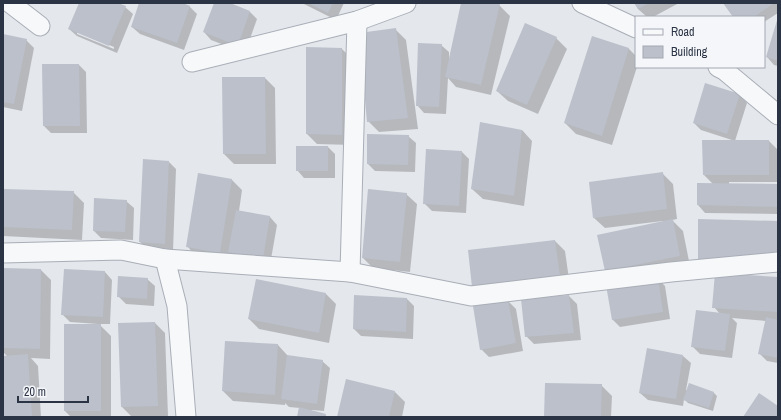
<svg xmlns="http://www.w3.org/2000/svg" width="781" height="420" font-family="'Archivo Narrow',sans-serif">
<rect width="100%" height="100%" fill="#e4e7ec"/>
<g fill="#0003" fill-rule="evenodd">
<path d="M80 3H116L125 7 133 14 117 53 77 36 69 29ZM77 32 114 47V49L77 34Z"/>
<path d="M140 3H180L189 6 197 14 184 50 140 34 132 27Z"/>
<path d="M215 3H227L250 12 257 19 245 53 211 40 204 32Z"/>
<path d="M302 3H344L336 20Z"/>
<path d="M462 3H490L499 5 510 16 491 95 456 87 448 78 446 114 424 113 417 105 441 45 449 52V59H450Z"/>
<path d="M635 3H679L653 17H647L638 9Z"/>
<path d="M725 3H778V13L764 22V17H734Z"/>
<path d="M778 19V66L774 65 767 57Z"/>
<path d="M395 29 406 40 418 129 379 132 368 121Z"/>
<path d="M3 35 26 40 34 48 22 111 3 107Z"/>
<path d="M593 37 629 49 636 56 637 67 612 145 576 134 565 123Z"/>
<path d="M556 38 567 49 538 114 508 101 497 91Z"/>
<path d="M342 49 352 59V145L317 144 307 134Z"/>
<path d="M79 65 86 72 87 133H51L44 126Z"/>
<path d="M265 78 275 88 276 164H234L224 154Z"/>
<path d="M740 95 747 103 735 141H769L777 149V182H729V184L778 185V214L705 213 698 205 713 184 704 175 735 141 701 130 694 123Z"/>
<path d="M522 130 532 141 524 206 483 199 472 189Z"/>
<path d="M408 136 416 143 415 172 375 171 368 164Z"/>
<path d="M328 147 335 154V178H304L297 170Z"/>
<path d="M462 152 469 159 466 213 432 211 424 203Z"/>
<path d="M169 162 176 169 173 251 148 249 140 242Z"/>
<path d="M662 173 673 184 677 219 672 220 683 231 690 266 606 271 664 222 663 221 605 228 594 218Z"/>
<path d="M199 174 232 180 242 190 239 211 270 217 277 225 270 265 237 259 232 254 230 263 197 257 187 246Z"/>
<path d="M3 190 73 192 84 203 82 240 3 236Z"/>
<path d="M406 194 417 204 410 272 373 268 363 258Z"/>
<path d="M126 201 134 208 133 240 101 238 94 231Z"/>
<path d="M555 241 565 251 570 286 484 297Z"/>
<path d="M3 269 41 270 51 280 50 359 31 358 38 366 41 417H3V357L7 356 3 352Z"/>
<path d="M105 272 112 280 110 324H99L111 336V417H71L65 411 98 324 70 322 62 314Z"/>
<path d="M657 278 665 286 670 319 620 327 612 319Z"/>
<path d="M778 278V363L767 361 759 353 766 321 732 318 737 323 732 358 700 354 692 346 720 314 714 307Z"/>
<path d="M147 279 155 286 154 306 126 304 118 296Z"/>
<path d="M326 294 336 304 329 343 259 329 249 319Z"/>
<path d="M569 296 577 304 581 340 534 344 526 336Z"/>
<path d="M407 299 414 306 413 339 361 336 354 329Z"/>
<path d="M508 301 516 309 523 351 489 357 481 349Z"/>
<path d="M155 323 165 333 168 416 132 417 122 407Z"/>
<path d="M226 342 278 345 288 356 322 361 330 368 324 411 312 410 311 411 325 415 328 417H298L300 408 289 407 285 403V405L233 401 223 391Z"/>
<path d="M648 349 683 356 691 363 686 390 714 393 717 396 713 411 688 403 684 399 683 406 648 400 640 393Z"/>
<path d="M601 385 612 396 611 417H545Z"/>
<path d="M395 392 405 402 402 417H338Z"/>
</g>
<g fill="#bbc0ca">
<path d="M79 3H118L126 6 109 46 68 29Z"/>
<path d="M139 3H183L190 6 177 43 131 27Z"/>
<path d="M214 3H230L250 11 238 46 203 32Z"/>
<path d="M308 3H333L328 13Z"/>
<path d="M461 3H495L500 4 481 85 445 77Z"/>
<path d="M634 3H649L638 9Z"/>
<path d="M723 3H774L754 17H733Z"/>
<path d="M778 17V61L766 57Z"/>
<path d="M525 23 557 37 527 105 496 91Z"/>
<path d="M396 28 408 118 367 122 359 33Z"/>
<path d="M3 34 27 39 14 104 3 102Z"/>
<path d="M592 36 629 48 602 136 564 123Z"/>
<path d="M418 43 442 44 439 107 416 106Z"/>
<path d="M306 47 342 48V135L306 134Z"/>
<path d="M42 64H79L80 126H43Z"/>
<path d="M222 77H265L266 154H223Z"/>
<path d="M705 83 740 94 727 134 693 123Z"/>
<path d="M480 122 522 130 514 196 471 189Z"/>
<path d="M367 134 409 135 408 165 367 164Z"/>
<path d="M702 140H769V175H703Z"/>
<rect x="296" y="146" width="32" height="25"/>
<path d="M426 149 462 151 459 206 423 204Z"/>
<path d="M143 159 169 161 165 244 139 242Z"/>
<path d="M663 172 667 209 593 218 589 182Z"/>
<path d="M198 173 232 179 220 253 186 247Z"/>
<path d="M697 183 778 184V207L697 205Z"/>
<path d="M3 189 74 191 72 230 3 227Z"/>
<path d="M368 189 407 193 400 262 362 258Z"/>
<path d="M94 198 127 200 125 232 93 231Z"/>
<path d="M236 210 270 216 263 259 228 252Z"/>
<path d="M673 219 680 256 605 271 597 235Z"/>
<path d="M698 219 778 221V261L698 259Z"/>
<path d="M555 240 560 276 472 287 468 250Z"/>
<path d="M3 268 41 269 40 349 3 348Z"/>
<path d="M64 269 105 271 103 317 61 315Z"/>
<path d="M715 273 778 277V312L712 308Z"/>
<path d="M118 276 148 278 147 299 117 297Z"/>
<path d="M658 277 663 312 612 320 606 285Z"/>
<path d="M256 279 326 293 319 333 248 319Z"/>
<path d="M354 295 407 298 406 332 353 329Z"/>
<path d="M569 295 574 333 525 337 521 299Z"/>
<path d="M508 300 516 343 480 350 473 306Z"/>
<path d="M696 310 730 314 725 351 691 347Z"/>
<path d="M766 317 778 320V358L758 354Z"/>
<path d="M155 322 158 406 121 407 118 323Z"/>
<rect x="64" y="324" width="37" height="87"/>
<path d="M225 341 278 344 275 395 222 391Z"/>
<path d="M647 348 683 355 676 399 639 393Z"/>
<path d="M28 354 32 417H3V356Z"/>
<path d="M287 355 323 360 317 404 281 399Z"/>
<path d="M346 379 395 391 389 417H337Z"/>
<path d="M545 383 602 384 601 417H544Z"/>
<path d="M689 383 714 392 709 408 683 400Z"/>
<path d="M759 393 778 406V417H743Z"/>
<path d="M299 407 326 414 325 417H297Z"/>
</g>
<g fill="none" stroke-linecap="round" stroke-linejoin="round">
<g stroke="#a9aeb7" stroke-width="21">
<g id="minor">
<path d="M10 3 40 26"/>
<path d="M582 3 636 28"/>
<path d="M192 62 357 21 406 3"/>
<path d="M718 67 724 70 778 115"/>
<path d="M3 253 121 250 165 259 177 306 186 417"/>
<path d="M165 259 350 272 471 296 671 272 778 262"/>
<path d="M350 272 357 21"/>
</g>
</g>
<use href="#minor" stroke="#f7f8fa" stroke-width="19"/>
</g>
<rect width="781" height="420" fill="none" stroke="#2b3445" stroke-width="8"/>
<rect x="635" y="16" width="130" height="52" fill="#f4f6f9" stroke="#a4a8b1"/>
<rect x="643" y="29" width="20" height="6" fill="#f7f8fa" stroke="#a4a8b1"/>
<text x="671" y="36" font-size="12" fill="#2b3445">Road</text>
<rect x="643" y="46" width="20" height="12" fill="#bbc0ca" stroke="#a4a8b1"/>
<text x="671" y="56" font-size="12" fill="#2b3445">Building</text>
<path d="M18 396v6h70v-6" fill="none" stroke="#2b3445" stroke-width="2"/>
<text x="24" y="396" font-size="12" fill="#2b3445" stroke="#f4f6f9" stroke-width="3" paint-order="stroke">20 m</text>
</svg>
